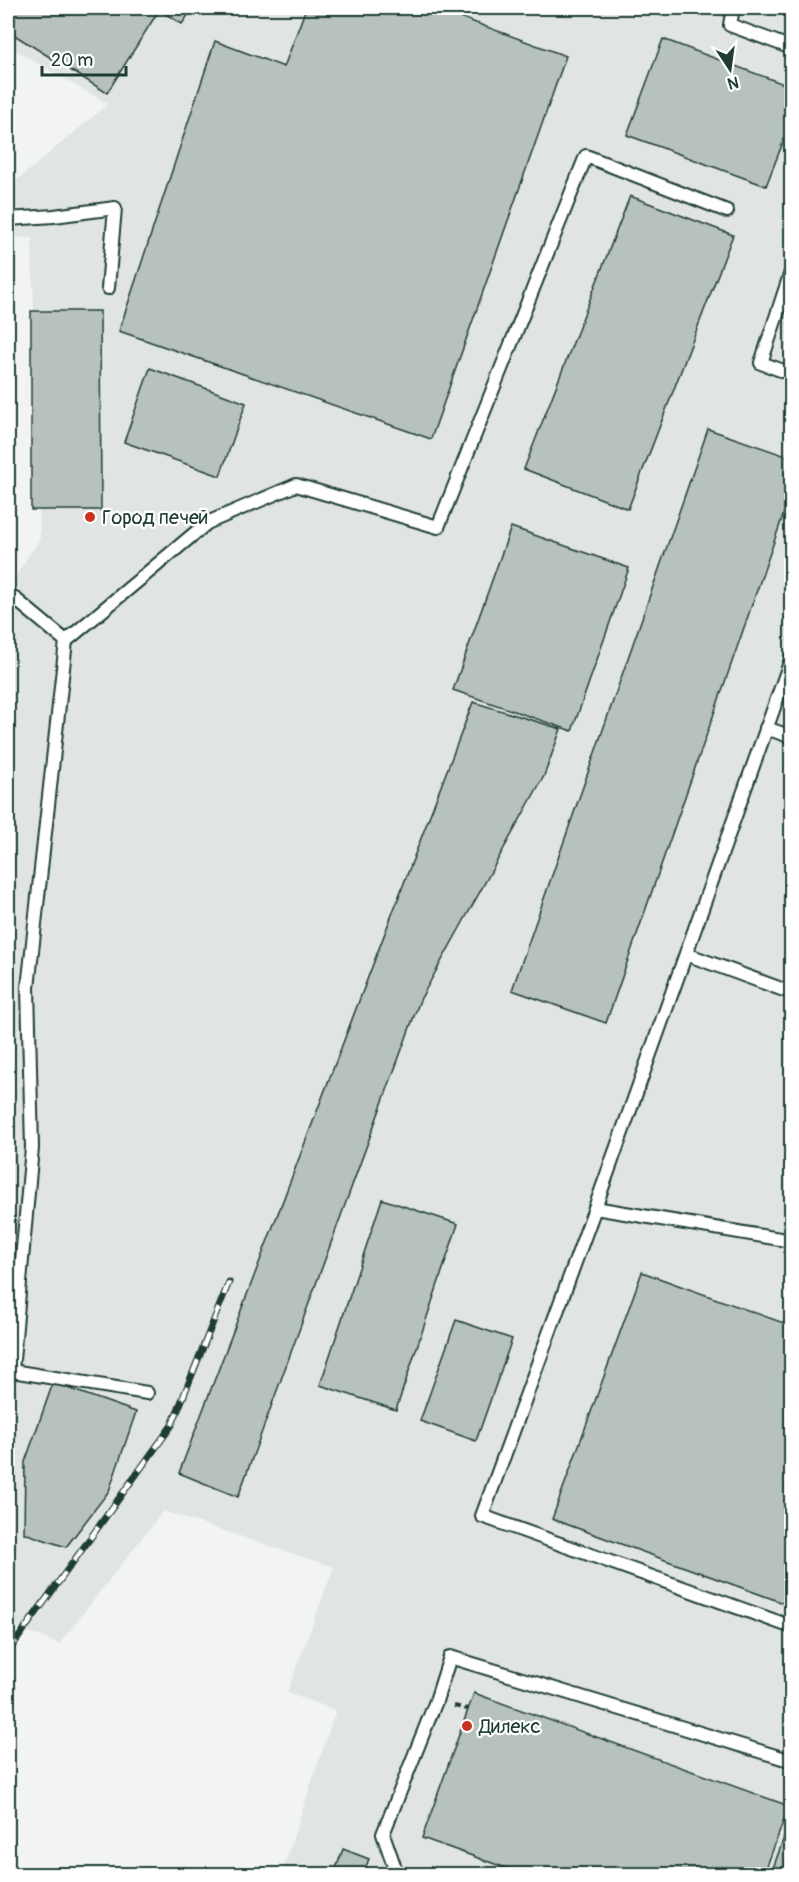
<svg xmlns="http://www.w3.org/2000/svg" width="799" height="1882" font-family="Pangolin,sans-serif">
<rect width="100%" height="100%" fill="#f2f3f3"/>
<filter id="ink" filterUnits="userSpaceOnUse"><feTurbulence type="fractalNoise" baseFrequency=".0167" numOctaves="2"/><feDisplacementMap in="SourceGraphic" scale="12" xChannelSelector="R" yChannelSelector="G"/><feConvolveMatrix kernelMatrix="1 2 1 2 8 2 1 2 1" color-interpolation-filters="sRGB"/></filter>
<g filter="url(#ink)">
<path fill="#e0e4e3" d="M8 8H791V1874H281L336 1710 287 1693 334 1567 163 1511 59 1644 8 1624V587L40 539 32 238 11 237 8 222V188L108 104 8 46Z"/>
<g fill="#b7c1bd" stroke="#1f3d34" stroke-width="1.5">
<path d="M8 8H193L182 24 159 10 107 93 8 31Z"/>
<path d="M306 8H435L566 56 431 439 119 331 215 41 284 67Z"/>
<path d="M663 39 792 87V119L766 186 627 135Z"/>
<path d="M630 196 733 235 628 509 524 469Z"/>
<path d="M31 311H100L101 510H31Z"/>
<path d="M150 368 246 403 220 476 124 442Z"/>
<path d="M708 429 792 458V490L606 1023 512 990Z"/>
<path d="M792 490V515L784 513Z"/>
<path d="M511 527 629 568 572 731 453 690Z"/>
<path d="M473 702 561 729 544 776 420 1000 238 1497 179 1473Z"/>
<path d="M382 1199 458 1224 396 1410 320 1385Z"/>
<path d="M642 1272 792 1326V1606L552 1519Z"/>
<path d="M456 1320 512 1339 476 1441 420 1421Z"/>
<path d="M53 1383 136 1412 109 1491 66 1547 24 1533 25 1462Z"/>
<path d="M474 1693 789 1806 764 1874H523L422 1838Z"/>
<path d="M792 1815V1874H771Z"/>
<path d="M343 1849 369 1859 363 1874H334Z"/>
</g>
<g fill="none" stroke-linecap="round" stroke-linejoin="round">
<g stroke="#1f3d34" stroke-width="16">
<g id="service">
<path d="M733 8 730 25 792 48"/>
<path d="M8 219 54 216 115 208 108 288"/>
<path d="M792 269 761 363 792 374"/>
<path d="M8 593 66 641 28 988 32 1148 12 1371 147 1393"/>
<path d="M66 641 207 523 296 485 438 527 586 156 727 211"/>
<path d="M792 657 595 1208 482 1516 792 1627"/>
<path d="M766 728 792 737"/>
<path d="M686 954 792 993"/>
<path d="M595 1208 792 1241"/>
<path d="M397 1874 383 1834 436 1701 450 1657 792 1761"/>
</g>
</g>
<path stroke="#1f3d34" stroke-width="4" stroke-dasharray="6 4.5" stroke-linecap="butt" d="M454 1706 468 1709"/>
<use href="#service" stroke="#fff" stroke-width="12"/>
<g stroke="#1f3d34" stroke-width="7">
<path id="rail" d="M8 1652 172 1425 229 1282"/>
</g>
<use href="#rail" stroke="#fff" stroke-width="4.5" stroke-dasharray="14" stroke-linecap="butt"/>
</g>
</g>
<g fill="#c8321e" stroke="#fff" stroke-width="2">
<circle cx="90" cy="517" r="6"/>
<circle cx="467" cy="1726" r="6"/>
</g>
<g text-anchor="middle" dominant-baseline="central" stroke-width="4.5" stroke-linejoin="round" paint-order="stroke">
<g font-size="20" fill="#1f3d34" stroke="#fff" text-anchor="start">
<text x="102" y="517">Город печей</text>
<text x="479" y="1726">Дилекс</text>
</g>
</g>
<rect width="799" height="1882" fill="none" stroke="#fff" stroke-width="30"/>
<rect x="15" y="15" width="769" height="1852" fill="none" stroke="#1f3d34" stroke-width="2" filter="url(#ink)"/>
<g transform="translate(730 69) rotate(167)" stroke="#ffffff" stroke-width="4.5" paint-order="stroke">
<path d="M0-4.5L10 22L0 15L-10 22Z" fill="#1f3d34"/>
<text y="-9" font-size="16" font-weight="bold" text-anchor="middle" fill="#1f3d34">N</text>
</g>
<path d="M42 66v9h84v-9" fill="none" stroke="#1f3d34" stroke-width="3"/>
<text x="51" y="66" font-size="18" fill="#1f3d34" stroke="#ffffff" stroke-width="4.5" paint-order="stroke">20 m</text>
</svg>
